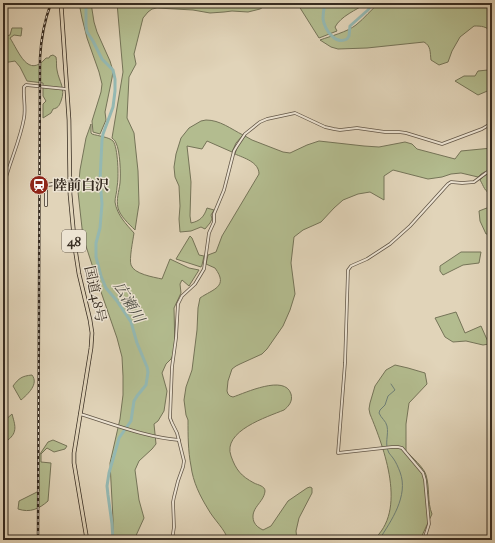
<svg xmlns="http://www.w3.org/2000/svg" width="495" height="543" font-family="'IM FELL French Canon','Noto Serif JP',serif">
<rect width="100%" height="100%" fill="#e1d4b9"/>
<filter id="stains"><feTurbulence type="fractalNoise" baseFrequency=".005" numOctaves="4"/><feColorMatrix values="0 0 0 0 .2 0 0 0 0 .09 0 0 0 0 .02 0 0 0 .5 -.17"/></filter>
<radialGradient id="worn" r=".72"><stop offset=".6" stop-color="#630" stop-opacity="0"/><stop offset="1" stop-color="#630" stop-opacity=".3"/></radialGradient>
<g fill="#b3bc8f" stroke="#757458">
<path d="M79 3H91L94 22 97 32 110 61 113 71 112 78 105 112 106 120 100 134 93 132 92 121 101 92 102 84 99 72 87 38 82 18Z"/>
<path d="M117 3H270L260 9 248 12 232 11 224 12 210 13 193 10 157 8 152 9 148 12 143 18 134 54 136 64 129 77 127 118 134 133 138 171 139 204 135 230C129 224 120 216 118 208 116 199 119 192 120 183 121 174 120 150 116 143 115 140 114 140 112 138L123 72Z"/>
<path d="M297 3H367C356 10 341 16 335 27L337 31 319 38Z"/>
<path d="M380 3H492V33C487 26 481 26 474 26L460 37 452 51 448 62 439 65 431 60C430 52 431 46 424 42L367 48 338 49 331 47 320 40C331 36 347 32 356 25 365 18 371 9 380 3Z"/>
<path d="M12 28H22L21 36 14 35 10 38C19 52 28 79 46 58H49L50 56 53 55 56 57C57 62 56 66 57 70 59 82 66 88 61 101 59 106 58 108 53 109L51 113 43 118V104L46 101 43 96V83L27 81 20 67 15 61 3 63V37L10 35Z"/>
<path d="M491 58H492V89L478 95 455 81 464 76H475L478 71 488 70Z"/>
<path d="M206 120C220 120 231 129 243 135L236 143 232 152 207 141 202 149 187 146 191 182 190 216 191 223C200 221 204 217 207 208L214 210 211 215 212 219 210 223 205 229 201 227 191 231 180 232 179 219 180 206 179 186 175 177 174 167 176 154 181 138 189 128 201 121Z"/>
<path d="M91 124V133L92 134C98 136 109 137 113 141 118 147 119 178 117 187 117 192 115 197 115 202 117 215 126 224 134 233 133 240 129 259 131 265 134 274 153 277 162 279L170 259 189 268 199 270 189 286 182 280 180 284 181 293 174 308 175 351 171 359 166 364 162 373 167 391 164 411 158 421 154 424 156 444 152 449 139 461 135 470 139 500 144 518 134 540H113V519L110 463 120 419 123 395V376L122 357 117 338 100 289 83 237 78 192 80 170 86 138Z"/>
<path d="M245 136 252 140 283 152 290 153 307 145 319 141 364 146 379 147 405 142 412 144 417 149 455 159 461 151 492 148V168L481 174 478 177 461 173 451 174 442 177 428 179 393 170 384 176V200L370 192 358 194 343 200 334 208 321 222 303 230 294 237 291 263 295 294 290 310 283 326 267 349 262 354 240 364 236 366 232 369 228 381 227 391 228 394 230 396 233 397C245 393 285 374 291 394 293 401 289 406 284 410 267 417 222 431 231 456 236 470 241 476 254 483 258 485 265 486 265 491 264 503 249 508 254 522 256 526 259 528 263 530L271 526 288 501 307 488 310 487 312 488V493L299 518 296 531 297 540H228C225 529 214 520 208 509 200 496 193 482 191 466 188 451 188 435 188 420L186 415 184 400 186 387 192 370 197 330 198 308 200 298C213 289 229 287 215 268L206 264 208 255 216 252 222 236 259 174C259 162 244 158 235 154L238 144Z"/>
<path d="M492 171V194C484 192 484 186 480 180L484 176Z"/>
<path d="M492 206V234H486L480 221 479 211Z"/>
<path d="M190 236 192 238 199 255 204 256 202 265 201 267 176 259Z"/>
<path d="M461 252H481L479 263 463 265 443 275 440 271V266Z"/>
<path d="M456 312 465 333 481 326 489 344 483 345 466 341 453 342 445 337 435 318Z"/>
<path d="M395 365 408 368 425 373 427 384 409 403 406 424V451C411 456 425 469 426 475 430 488 427 502 432 514L420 540H373C408 511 384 448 370 414L369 409 370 403 375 386 386 370Z"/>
<path d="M32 375C39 384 28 394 21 400L13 386C19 378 22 376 32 375Z"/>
<path d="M12 414C15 425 18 432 8 440L3 436V422Z"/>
<path d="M53 440 67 446 65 449 54 452 47 448 41 454V462L51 463 48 501C39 509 30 513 18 509L19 501 39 491 38 457 48 442Z"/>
</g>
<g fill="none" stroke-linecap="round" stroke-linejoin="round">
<g stroke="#6f8078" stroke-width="1">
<path d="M70 4 86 7"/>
<path d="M379 540C391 521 409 496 400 472 398 467 396 462 393 458 392 456 390 455 389 453 384 444 389 435 387 426 386 421 381 418 379 413L380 410 385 405 388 396 395 390 391 384"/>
</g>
<g stroke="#94b8b2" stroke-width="3">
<path d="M86 3V26L87 32 93 41 102 59 113 70 115 79V91L113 107 103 134 102 140 100 180 102 204 100 228 96 243V257L101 276 106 288 117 301 131 322 137 343 147 367 148 372 146 385 137 396 134 401 131 421 119 438 118 442 111 466 109 473 107 486 108 495 112 524 113 540"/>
<path d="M325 3C324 8 323 14 323 19 325 30 335 45 347 39L349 36 350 26 368 10 373 3"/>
</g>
<g stroke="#625647" stroke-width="3.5">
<g id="tertiary">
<path d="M3 189C8 165 20 142 24 118 26 107 23 97 24 87L26 85 66 89"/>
<path d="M80 414C113 424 145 437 179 440"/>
<path d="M172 540 174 527 173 502 174 497 178 481 183 467 184 461 177 433 172 423 170 418 172 367 176 338 178 304 182 296 195 284 204 269 209 233 214 222V214L224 190 234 151 237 146 245 134 260 122 267 119 295 113 325 127 334 129 340 130 357 128 385 132H399L406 133 442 144 482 129 492 123"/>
<path d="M424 540 429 524 425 480 423 473 402 448 398 447H392L338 453 345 363 348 270 351 266 367 259 390 244 410 226 448 184 451 182 462 183 474 182 486 173 492 170"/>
</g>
</g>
<g stroke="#372c21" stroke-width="4">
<path id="secondary" d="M46 205V185L70 182"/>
</g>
<g stroke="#372c21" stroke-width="4.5">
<path id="trunk" d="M61 3 69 120 70 194 75 248 79 274 90 320 92 333 91 348 74 453V463L87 540"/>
</g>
<use href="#tertiary" stroke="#ece3d2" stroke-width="2"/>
<use href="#secondary" stroke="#ece3d2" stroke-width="2.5"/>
<use href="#trunk" stroke="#e1d4b9" stroke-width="3"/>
<g stroke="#372c21" stroke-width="2.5">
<path id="rail" d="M38 540 40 58C41 38 44 22 51 3"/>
</g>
<use href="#rail" stroke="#ece3d2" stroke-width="1" stroke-dasharray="3" stroke-linecap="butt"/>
</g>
<defs>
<g id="station-disc" transform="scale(1)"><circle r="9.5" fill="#8f2418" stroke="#ece3d2"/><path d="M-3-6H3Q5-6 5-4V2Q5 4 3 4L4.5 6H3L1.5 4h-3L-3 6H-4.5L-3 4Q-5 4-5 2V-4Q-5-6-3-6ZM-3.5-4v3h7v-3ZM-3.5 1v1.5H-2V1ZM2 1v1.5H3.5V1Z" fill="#fff"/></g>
</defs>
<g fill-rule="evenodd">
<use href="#station-disc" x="39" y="185"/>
</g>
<g text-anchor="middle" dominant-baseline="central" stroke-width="3" stroke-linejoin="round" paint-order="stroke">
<rect fill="#ece3d2" stroke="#6d6356" stroke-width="1" x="62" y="230" width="24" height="22" rx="3"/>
<g font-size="13" font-weight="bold" fill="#372c21">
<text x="74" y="241">48</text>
</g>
<g font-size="14" font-weight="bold" fill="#372c21" stroke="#ece3d2" text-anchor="start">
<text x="53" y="185">陸前白沢</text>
</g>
<g font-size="14" fill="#372c21" stroke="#ece3d2">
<text transform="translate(95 294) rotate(78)">国道48号</text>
</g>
<g font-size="15" font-style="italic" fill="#4e4f45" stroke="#ece3d2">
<text transform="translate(129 302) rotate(59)">広瀬川</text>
</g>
</g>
<rect width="495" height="543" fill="none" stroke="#e1d4b9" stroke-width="16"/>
<rect x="4" y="4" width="487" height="535" fill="none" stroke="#372c21" stroke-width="2"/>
<rect x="8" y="8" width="479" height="527" fill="none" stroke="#372c21"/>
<rect width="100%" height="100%" filter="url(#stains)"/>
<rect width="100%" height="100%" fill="url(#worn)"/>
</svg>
